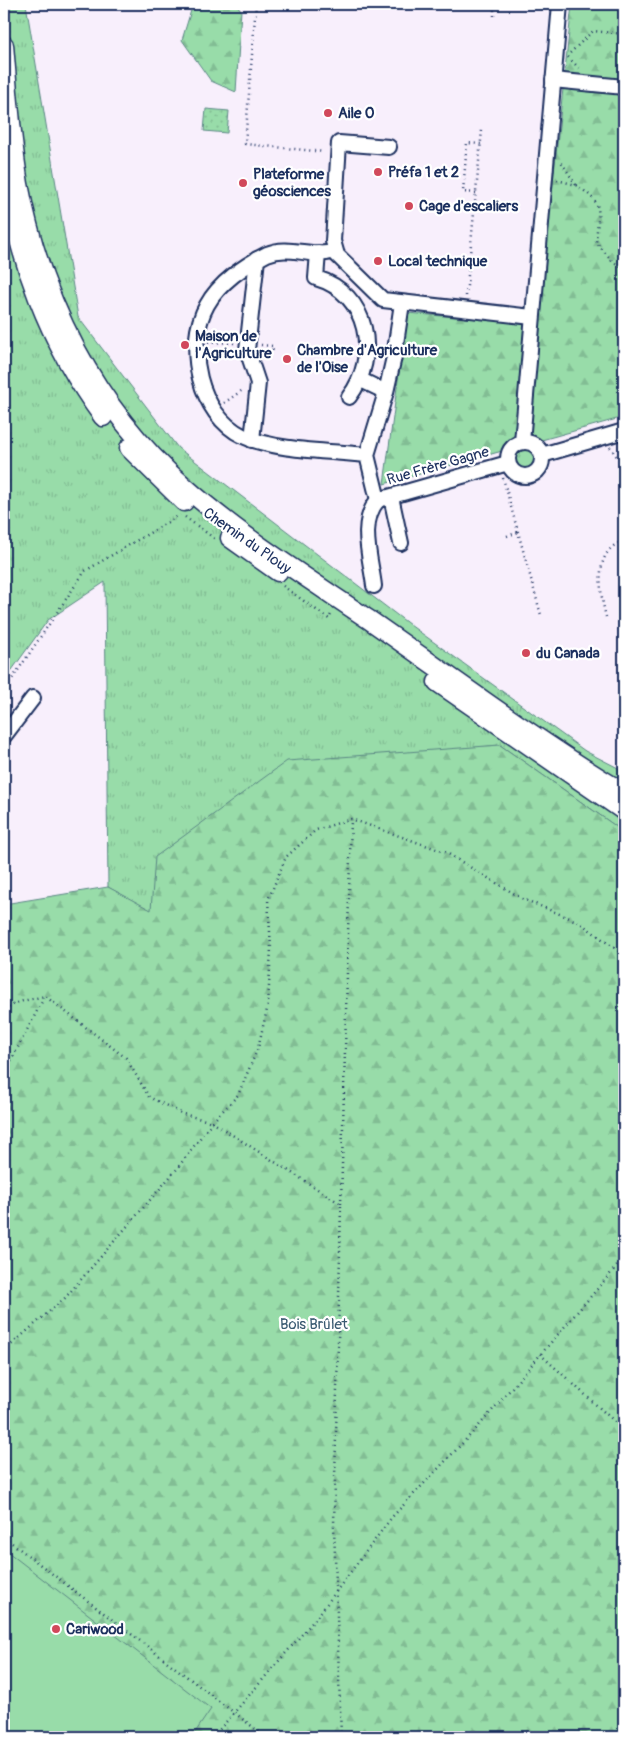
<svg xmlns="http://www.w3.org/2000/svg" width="628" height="1741" font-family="Pangolin,sans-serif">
<defs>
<pattern id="grass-tufts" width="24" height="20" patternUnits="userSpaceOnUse" patternTransform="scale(1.25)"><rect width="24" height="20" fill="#98dca9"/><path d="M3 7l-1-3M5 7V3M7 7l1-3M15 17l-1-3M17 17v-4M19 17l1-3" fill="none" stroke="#82bd94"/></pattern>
<pattern id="forest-firs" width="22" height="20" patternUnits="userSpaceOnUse" patternTransform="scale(1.25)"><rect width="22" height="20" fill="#98dca9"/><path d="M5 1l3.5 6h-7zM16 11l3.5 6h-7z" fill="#82bd94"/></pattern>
<pattern id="garden-dots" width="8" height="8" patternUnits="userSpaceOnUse" patternTransform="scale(1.25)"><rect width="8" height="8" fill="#98dca9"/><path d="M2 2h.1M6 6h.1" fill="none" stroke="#82bd94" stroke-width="1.8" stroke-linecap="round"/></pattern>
</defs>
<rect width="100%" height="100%" fill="#f8effc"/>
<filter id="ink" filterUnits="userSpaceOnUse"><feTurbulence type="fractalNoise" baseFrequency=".02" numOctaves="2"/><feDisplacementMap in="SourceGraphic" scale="10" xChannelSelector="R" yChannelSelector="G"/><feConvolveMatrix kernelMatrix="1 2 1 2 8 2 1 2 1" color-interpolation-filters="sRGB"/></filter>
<g filter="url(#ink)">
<g fill="url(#grass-tufts)" stroke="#5a8684">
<path d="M4 4H26L78 317 178 448 410 625 585 751 624 771V832L500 745 440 751 151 911 108 887 105 582 48 620 4 681Z"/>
<circle cx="525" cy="459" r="9"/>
</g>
<g fill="url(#forest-firs)" stroke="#5a8684">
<path d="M193 4H236L241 10 236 92 211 81 182 40Z"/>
<path d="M572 4H624V417L384 484 407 313 538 324Z"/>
<path d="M500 745 624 832V1737H4V904L108 887 151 910 155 857 287 761Z"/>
</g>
<path fill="url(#garden-dots)" stroke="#5a8684" d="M206 109 229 111 227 133 204 131Z"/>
<path fill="#98dca9" stroke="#5a8684" d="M4 1549 211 1709 192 1737H4Z"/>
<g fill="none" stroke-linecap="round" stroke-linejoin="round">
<g stroke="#1b2f5e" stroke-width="18">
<g id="minor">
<path d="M553 80 624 87"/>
<path d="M389 147 339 143 333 241 337 255 383 300 532 317"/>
<path d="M335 251C312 259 290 244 267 254 245 265 219 283 207 305 184 346 199 415 243 436 275 451 331 451 367 455L378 500"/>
<path d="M318 253 316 278C369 293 380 357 349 397"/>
<path d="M361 380 386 392 367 455"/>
<path d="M386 392 394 357 402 303"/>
<path d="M252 440 258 383 247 350 257 259"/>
<circle cx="525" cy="459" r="17"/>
<path d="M522 442 560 4"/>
<path d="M542 455 624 431"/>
<path d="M391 497 401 543"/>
<path d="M378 500 508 463"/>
<path d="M374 586C371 559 358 522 378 500"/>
<path d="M4 736 33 698"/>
</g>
</g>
<g stroke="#1b2f5e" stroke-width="21">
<g id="major">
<path d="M4 45C8 91 11 138 19 184 41 300 94 407 184 486 240 536 306 577 368 619 453 678 536 740 624 793"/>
<path d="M4 166C16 255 49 344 103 417"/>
<path d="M129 448 184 502"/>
<path d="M230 538 278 572"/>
<path d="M437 682 624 811"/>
</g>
</g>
<g stroke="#1b2f5e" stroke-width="2.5" stroke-dasharray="1 4" stroke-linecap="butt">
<path d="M256 4 245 144 324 152"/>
<path d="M494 16V4"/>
<path d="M570 53 593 31 624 34"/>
<path d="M568 57 580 69"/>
<path d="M557 180 576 185 560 160"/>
<path d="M576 185C606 205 598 209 596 242L612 261 624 268"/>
<path d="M476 193 463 192 467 143 481 144"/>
<path d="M466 296 482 130"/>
<path d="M208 342 235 343"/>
<path d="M261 345 273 346 272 352"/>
<path d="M224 403 244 389"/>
<path d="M610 447 620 461 618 478"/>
<path d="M503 478 541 615"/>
<path d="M185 517 215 539"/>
<path d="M507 536 519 532"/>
<path d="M283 586 329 619 332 612"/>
<path d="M606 617C600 593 592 550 624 541"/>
<path d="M4 691 85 571 180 515"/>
<path d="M4 1010 18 1002 45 996 126 1058 149 1097 183 1114 212 1122 238 1095 258 1048 268 1005 271 948 268 900 286 857 316 830 351 819 445 852 523 899 579 922 624 955"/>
<path d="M4 1074 45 996"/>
<path d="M341 1204 351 819"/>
<path d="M4 1351 65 1298 176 1170 212 1122 341 1204 334 1526 341 1737"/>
<path d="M540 1354 624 1430"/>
<path d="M4 1537 266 1737"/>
<path d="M213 1737 317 1617 392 1517 477 1428 624 1258"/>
</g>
<use href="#minor" stroke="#fff" stroke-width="14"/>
<use href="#major" stroke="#fff" stroke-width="18"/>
</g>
</g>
<g fill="#d1495b" stroke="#fff" stroke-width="2">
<circle cx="328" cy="113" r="5"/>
<circle cx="378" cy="172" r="5"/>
<circle cx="243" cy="183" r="5"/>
<circle cx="409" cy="206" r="5"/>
<circle cx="378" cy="261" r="5"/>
<circle cx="185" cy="345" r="5"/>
<circle cx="287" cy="359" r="5"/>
<circle cx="526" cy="653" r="5"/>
<circle cx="56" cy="1629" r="5"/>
</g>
<g text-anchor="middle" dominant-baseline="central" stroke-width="4.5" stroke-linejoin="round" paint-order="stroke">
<g font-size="15" font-weight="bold" fill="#1b2f5e" stroke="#fff" text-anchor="start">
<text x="338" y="113">Aile O</text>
<text x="388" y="172">Préfa 1 et 2</text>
<text x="253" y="174">Plateforme<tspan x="253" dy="17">géosciences</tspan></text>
<text x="419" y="206">Cage d'escaliers</text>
<text x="388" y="261">Local technique</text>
<text x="195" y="336">Maison de<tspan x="195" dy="17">l'Agriculture</tspan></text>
<text x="297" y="350">Chambre d'Agriculture<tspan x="297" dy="17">de l'Oise</tspan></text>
<text x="536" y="653">du Canada</text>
<text x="66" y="1629">Cariwood</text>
</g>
<g font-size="15" fill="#1b2f5e" stroke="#fff">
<text transform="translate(438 466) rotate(-16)">Rue Frère Gagne</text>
<text transform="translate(247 541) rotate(35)">Chemin du Plouy</text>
</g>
<g font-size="15" fill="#3a5a71" stroke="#fff">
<text x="314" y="1324">Bois Brûlet</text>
</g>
</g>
<rect width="628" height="1741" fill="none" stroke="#fff" stroke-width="20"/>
<rect x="10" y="10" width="608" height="1721" fill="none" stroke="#1b2f5e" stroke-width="2" filter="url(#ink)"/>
</svg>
